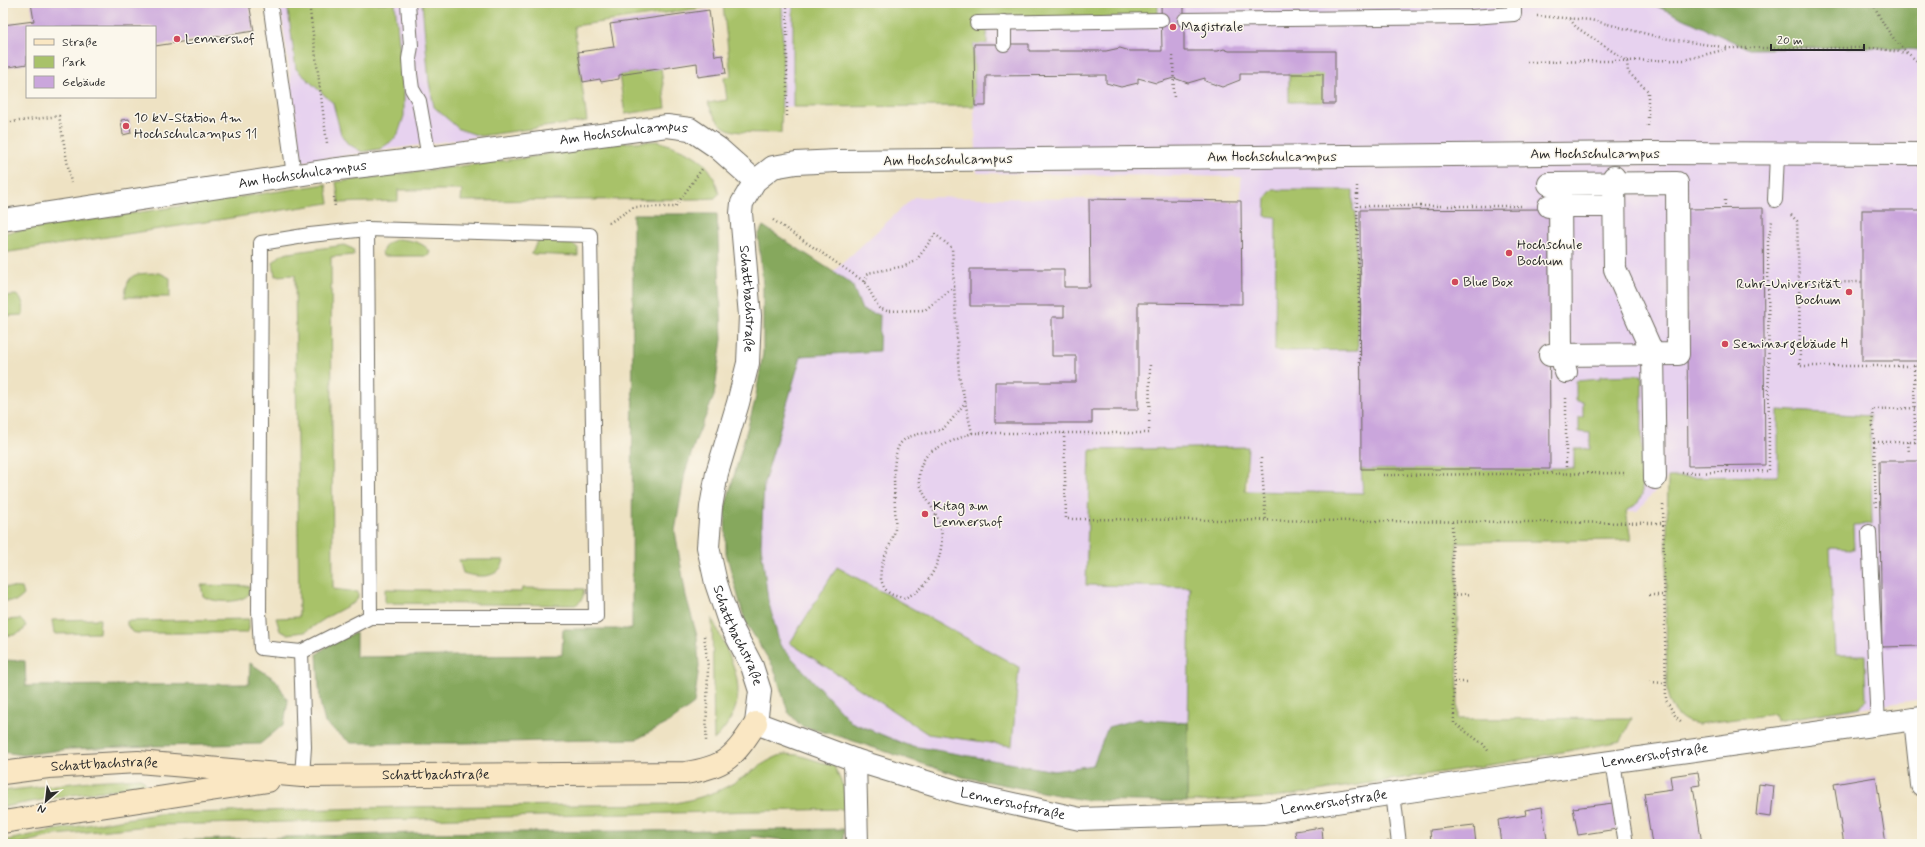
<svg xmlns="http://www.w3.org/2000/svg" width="1925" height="847" font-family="Mynerve,sans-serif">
<rect width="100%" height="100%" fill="#fbf7ec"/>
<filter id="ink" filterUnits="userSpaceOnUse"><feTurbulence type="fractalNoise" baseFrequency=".025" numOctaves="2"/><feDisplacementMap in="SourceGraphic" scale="8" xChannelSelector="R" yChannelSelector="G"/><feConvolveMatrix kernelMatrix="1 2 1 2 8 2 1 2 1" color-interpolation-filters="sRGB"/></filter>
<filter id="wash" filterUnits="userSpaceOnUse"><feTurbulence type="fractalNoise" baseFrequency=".012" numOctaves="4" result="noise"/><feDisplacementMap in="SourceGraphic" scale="16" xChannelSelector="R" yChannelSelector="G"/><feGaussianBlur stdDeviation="0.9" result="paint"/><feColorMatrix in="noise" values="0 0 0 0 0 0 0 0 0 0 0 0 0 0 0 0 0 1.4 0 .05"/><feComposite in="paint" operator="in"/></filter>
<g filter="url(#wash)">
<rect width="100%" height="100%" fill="#eee2c3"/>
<g fill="#e7d2ef">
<path d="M280 3H570L587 121 302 162Z"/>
<path d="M758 3H1676L1922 46V699L1793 719 1668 477 1637 511 1248 515V447L1090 450 1086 585 1191 587 1187 764 1093 765 1054 771 907 745 851 722 780 645 768 600 761 545 764 483 801 356 879 351 852 284 833 272 914 197 1241 201V177L977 173 974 106 782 107 745 98Z"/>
</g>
<g fill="#a8c269" stroke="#6a764a">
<path d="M287 3H395L404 92V116L398 134 392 141 380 149 362 152 347 143 341 134 333 103 296 69Z"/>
<path d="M422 3H782L783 53 781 133C767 132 735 135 724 127 716 121 712 112 708 103L727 100 724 78 731 76 723 5 574 26 587 121 480 136 459 129 434 107 429 82Z"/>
<path d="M793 3H1158V18L987 17V44L974 45 975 106 793 107Z"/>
<rect x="1289" y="67" width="36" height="35"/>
<path d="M661 68 666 108 625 114 619 75Z"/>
<path d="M658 141C689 152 711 157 719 194L715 198 699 199 461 201 462 190H398V201L339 203 336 182 524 158 612 143Z"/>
<path d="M326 184 329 203 3 253V233Z"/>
<path d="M1272 190H1353V210L1356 212 1358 350 1275 351 1276 217 1265 216 1266 197Z"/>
<path d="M398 239C410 240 424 242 430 252L428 256H383L382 253C384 245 390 241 398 239Z"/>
<path d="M546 240 569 241 578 248V256L531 254 537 242Z"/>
<path d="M344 245 353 249 354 255 331 257 333 589 358 592V597L355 602 329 616 305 632 287 634 280 631 276 618 299 617 295 275 275 276 273 262 282 254Z"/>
<path d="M160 273 170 278V297H125C127 270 137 274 160 273Z"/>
<path d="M16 295C24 300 24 306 23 315L3 316V296Z"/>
<path d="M1642 375V495L1637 504 1626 511 1631 540 1457 542 1458 719 1632 718 1621 741 1503 763 1271 798 1187 802 1190 587 1086 585 1090 450 1248 447 1245 491 1363 493 1361 469 1574 468V449H1590V433L1579 432V417H1583V402L1576 401V381L1600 379V376Z"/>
<path d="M1778 410 1870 416 1872 524 1853 525 1854 549 1830 548 1835 655H1865L1866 699 1861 707 1776 721 1775 714 1698 724C1680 722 1671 710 1667 692L1666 592 1668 477 1778 476Z"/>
<path d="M459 560H504C500 579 479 578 463 573Z"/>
<path d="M837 567 1019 667 1012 746 928 734 790 643Z"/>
<path d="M201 585 249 586V594C241 604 213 603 203 596Z"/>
<path d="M3 587 22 588 24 595 17 601H3Z"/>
<path d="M522 588 584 589C583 597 583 601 575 605L385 603V589L521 592Z"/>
<path d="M712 618C733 665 757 697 714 740Z"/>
<path d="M20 619 26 625 23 631 14 635 3 636V620Z"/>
<path d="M100 619 99 633 54 634 52 620Z"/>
<path d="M249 619V629L247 633H137L132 632 127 625V621Z"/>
<path d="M785 754 798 755 834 766 844 788 845 809 159 825 56 835 18 844H3V841L55 830 158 814 401 807 670 804C693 800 716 794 737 781 753 772 766 759 785 754Z"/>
<path d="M141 778 145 782V785L141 786 64 796 3 807V791L90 781Z"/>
</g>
<g fill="#86a85d" stroke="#586a44">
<path d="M1650 3H1922V50L1867 47 1749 49Z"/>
<path d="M633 214H717L722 339 714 396 695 442 685 473 675 531 686 596 697 636 699 666 694 704 671 721 637 739 464 743H351L325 723 320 702 317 654 334 641 356 633V657L562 655 563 629H632Z"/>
<path d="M763 226 852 284 862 310 880 315 879 351 801 356 764 483 761 545 768 600 780 645 851 722 907 745 1054 771 1093 765 1108 727 1138 719 1188 723 1187 802 1084 800 963 777 835 735 801 726 788 712 774 668 745 621 726 553 725 508 755 401 763 353V285L758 236Z"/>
<path d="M3 660 25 661 26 686 249 684 250 663 276 680 288 701 284 724 260 744 151 746 69 749 23 755 3 752Z"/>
<path d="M844 829 843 844H814L752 836 749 844H137L162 841 415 833Z"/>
</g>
<g id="blocks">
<g fill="#caa6dc">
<path d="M31 3H249L254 31 155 46V27H27V64L3 68V25L34 21Z"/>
<path d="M1161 3H1184V51H1218L1224 49 1229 51H1335V104H1323V74H1240V80L1222 87 1205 81V78L1188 83 1174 78 1156 83 1138 78V83L1121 87 1106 83V75L986 76V106H975L974 44H1029V51H1106L1120 48 1130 51H1162Z"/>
<path d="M709 10 715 56 723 55 726 73 698 77 697 63 619 75V79L601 82 600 79 583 82 578 52 614 47 610 24Z"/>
<path d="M129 119 131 133 123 135 121 120Z"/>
<path d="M1089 199 1241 201 1242 304 1138 303V410H1092V423H995V382H1076V356H1052V317H1064V306H970V269H1064V287H1090Z"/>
<path d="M1763 208 1765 465 1688 466 1686 209Z"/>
<path d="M1549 209 1550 469H1361L1360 210Z"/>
<rect x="1862" y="210" width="60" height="151"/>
<path d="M1879 461H1922V646L1882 647Z"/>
<path d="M1698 772 1700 785 1693 786 1702 844H1652L1644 793 1672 789 1670 776Z"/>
<path d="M1876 777 1886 844H1844L1834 784Z"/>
<path d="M1759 784 1774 786 1771 817 1756 815Z"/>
<path d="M1613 803 1617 829 1578 835 1573 808Z"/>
<path d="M1542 807 1547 839 1501 844 1498 820 1526 815 1525 810Z"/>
<path d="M1474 825 1476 844H1431L1430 830Z"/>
<path d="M1322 827 1323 841 1297 844 1295 831Z"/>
<path d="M1389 841 1390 844H1376V843Z"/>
</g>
</g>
</g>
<g filter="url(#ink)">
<use href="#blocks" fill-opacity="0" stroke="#6f6b60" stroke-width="1"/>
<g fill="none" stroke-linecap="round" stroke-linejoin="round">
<g stroke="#6f6b60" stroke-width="16">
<g id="lane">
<path d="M270 3 294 175"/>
<path d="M408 3 411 46 409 59 410 74 412 89 419 101 429 158"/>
<path d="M1185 20 1471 17 1514 14V3"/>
<path d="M977 23 1161 20"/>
<path d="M1004 44V22"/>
<path d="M1775 200 1777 155"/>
<path d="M367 229 590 235 596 617H370L301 652 261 648 259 611 261 243 310 235Z"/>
<path d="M367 229 370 617"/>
<path d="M1869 532 1878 725"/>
<path d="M301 652 304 747 302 776"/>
<path d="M1613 762 1626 844"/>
<path d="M1393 793 1399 844"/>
</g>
</g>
<g stroke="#6f6b60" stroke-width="24">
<g id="street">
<path id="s1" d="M1922 154 1649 153 837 161 796 163 773 167 755 181 742 203 741 213 750 316 748 363 738 403 717 473 711 507 708 547 716 583 729 622 752 666 760 691 756 723 855 760 959 792 1080 819 1263 813 1503 777 1922 718"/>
<path d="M1614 177 1615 269 1653 354 1655 478"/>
<path d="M1549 184 1677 183 1678 354 1550 355"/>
<path d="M1560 184 1561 355 1566 372"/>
<path d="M1549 206H1614"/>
<path id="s2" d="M3 220 330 170 429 158 667 126 690 129 718 148 755 181"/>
<path d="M1915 719 1922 785"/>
<path d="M855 760 857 844"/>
</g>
</g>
<g stroke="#6f6b60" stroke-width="24">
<g id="secondary">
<path id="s3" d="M3 773 48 767 138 762 302 776 685 773C726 767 734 757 756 723"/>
<path d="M3 822 268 781"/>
</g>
</g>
<g stroke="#6f6b60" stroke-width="2.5" stroke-dasharray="1 3" stroke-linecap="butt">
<path d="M309 3 327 143"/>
<path d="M787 3V116"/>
<path d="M1873 3C1886 32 1897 45 1922 65"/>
<path d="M1537 16 1591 20 1663 38 1729 48H1873L1907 53"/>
<path d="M1570 19 1576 27 1627 61 1628 72 1648 91V126"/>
<path d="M1173 56 1174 100"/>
<path d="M1527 62 1684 60 1727 49"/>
<path d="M3 123 59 116 71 183"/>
<path d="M1357 186V206"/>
<path d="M334 197 335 208"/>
<path d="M1725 209V200"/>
<path d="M1791 215 1797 221 1799 283 1862 282"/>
<path d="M773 220 865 282 879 308 887 311 925 310 955 286"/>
<path d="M609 223 634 207H675L702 169"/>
<path d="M865 282 868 273 905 266 916 261 935 234 952 248 959 375 972 433C963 437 933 448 928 454 905 482 933 501 940 525 946 547 936 574 920 589 916 593 909 596 904 598 896 596 888 595 884 587 873 567 892 548 895 529 897 509 889 459 900 444 910 431 930 435 942 429 948 426 961 408 966 401"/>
<path d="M1799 283 1800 366H1922"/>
<path d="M1360 363 1357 206H1522"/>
<path d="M1914 366 1915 442H1874L1872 409 1922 408"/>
<path d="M972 433H1149L1150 362"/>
<path d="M1064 433 1066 519 1663 523"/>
<path d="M1874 442 1876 509"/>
<path d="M1908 442 1909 453"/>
<path d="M1261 458 1266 521"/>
<path d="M1727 466V472"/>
<path d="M1566 467V398"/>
<path d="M1682 473 1769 471 1768 241 1772 221"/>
<path d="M1383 475 1627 473"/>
<path d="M1663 505 1666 700 1676 717 1683 723"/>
<path d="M1452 522 1454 723 1483 744 1489 752"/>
<path d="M1452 595 1472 594"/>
<path d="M1649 595H1664"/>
<path d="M704 636 708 666 706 741"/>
<path d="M1454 682H1467"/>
<path d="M1650 682 1664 683"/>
</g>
<use href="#lane" stroke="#fff" stroke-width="14"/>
<use href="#street" stroke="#fff" stroke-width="22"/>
<use href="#secondary" stroke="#fae7c3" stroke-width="22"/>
</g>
</g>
<g fill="#d1495b" stroke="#fbf7ec" stroke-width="1.5">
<circle cx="1173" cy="27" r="4"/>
<circle cx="177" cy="39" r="4"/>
<circle cx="126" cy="126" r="4"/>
<circle cx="1509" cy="253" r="4"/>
<circle cx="1455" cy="282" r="4"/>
<circle cx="1849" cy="292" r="4"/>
<circle cx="1725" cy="344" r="4"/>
<circle cx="925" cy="514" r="4"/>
</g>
<g text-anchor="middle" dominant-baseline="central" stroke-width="3" stroke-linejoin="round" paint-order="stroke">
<g font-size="14" fill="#2b2b2b" stroke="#fbf7ec" text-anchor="start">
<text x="1181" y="27">Magistrale</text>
<text x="185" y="39">Lennershof</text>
<text x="134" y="118">10 kV-Station Am<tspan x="134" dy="16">Hochschulcampus 11</tspan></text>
<text x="1517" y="245">Hochschule<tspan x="1517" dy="16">Bochum</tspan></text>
<text x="1463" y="282">Blue Box</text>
<text x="1841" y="284" text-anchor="end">Ruhr-Universität<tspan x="1841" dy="16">Bochum</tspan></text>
<text x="1733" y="344">Seminargebäude H</text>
<text x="933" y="506">Kitag am<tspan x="933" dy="16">Lennershof</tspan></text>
</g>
<g font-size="14" fill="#2b2b2b" stroke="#fbf7ec">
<text stroke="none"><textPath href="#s2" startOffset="627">Am Hochschulcampus</textPath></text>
<text x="1595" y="154">Am Hochschulcampus</text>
<text x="1272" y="157">Am Hochschulcampus</text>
<text transform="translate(948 160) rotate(-1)">Am Hochschulcampus</text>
<text stroke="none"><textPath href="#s2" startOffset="303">Am Hochschulcampus</textPath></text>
<text stroke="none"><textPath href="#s1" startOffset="1294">Schattbachstraße</textPath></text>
<text stroke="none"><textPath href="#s1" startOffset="1641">Schattbachstraße</textPath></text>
<text stroke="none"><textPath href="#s1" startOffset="2651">Lennershofstraße</textPath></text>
<text stroke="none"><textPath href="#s3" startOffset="102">Schattbachstraße</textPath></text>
<text stroke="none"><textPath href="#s3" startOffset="434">Schattbachstraße</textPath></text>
<text stroke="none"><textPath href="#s1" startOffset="2327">Lennershofstraße</textPath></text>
<text stroke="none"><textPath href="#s1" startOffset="2003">Lennershofstraße</textPath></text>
</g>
</g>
<rect width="1925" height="847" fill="none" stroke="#fbf7ec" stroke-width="16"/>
<rect x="26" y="26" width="130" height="72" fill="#fbf7ec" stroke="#a8a59f"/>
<rect x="34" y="39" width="20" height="6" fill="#fae7c3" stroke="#a8a59f"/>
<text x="62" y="46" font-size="12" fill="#2b2b2b">Straße</text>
<rect x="34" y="56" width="20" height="12" fill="#a8c269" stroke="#a8a59f"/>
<text x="62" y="66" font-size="12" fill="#2b2b2b">Park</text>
<rect x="34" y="76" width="20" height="12" fill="#caa6dc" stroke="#a8a59f"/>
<text x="62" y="86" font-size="12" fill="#2b2b2b">Gebäude</text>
<g transform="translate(46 801) rotate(208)" stroke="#fbf7ec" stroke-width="3" paint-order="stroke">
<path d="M0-3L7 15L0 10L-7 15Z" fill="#2b2b2b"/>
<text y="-6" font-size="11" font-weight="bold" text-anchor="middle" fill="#2b2b2b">N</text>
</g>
<path d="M1771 44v6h93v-6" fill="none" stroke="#2b2b2b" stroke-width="2"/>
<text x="1777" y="44" font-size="12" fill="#2b2b2b" stroke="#fbf7ec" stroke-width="3" paint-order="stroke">20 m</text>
</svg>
